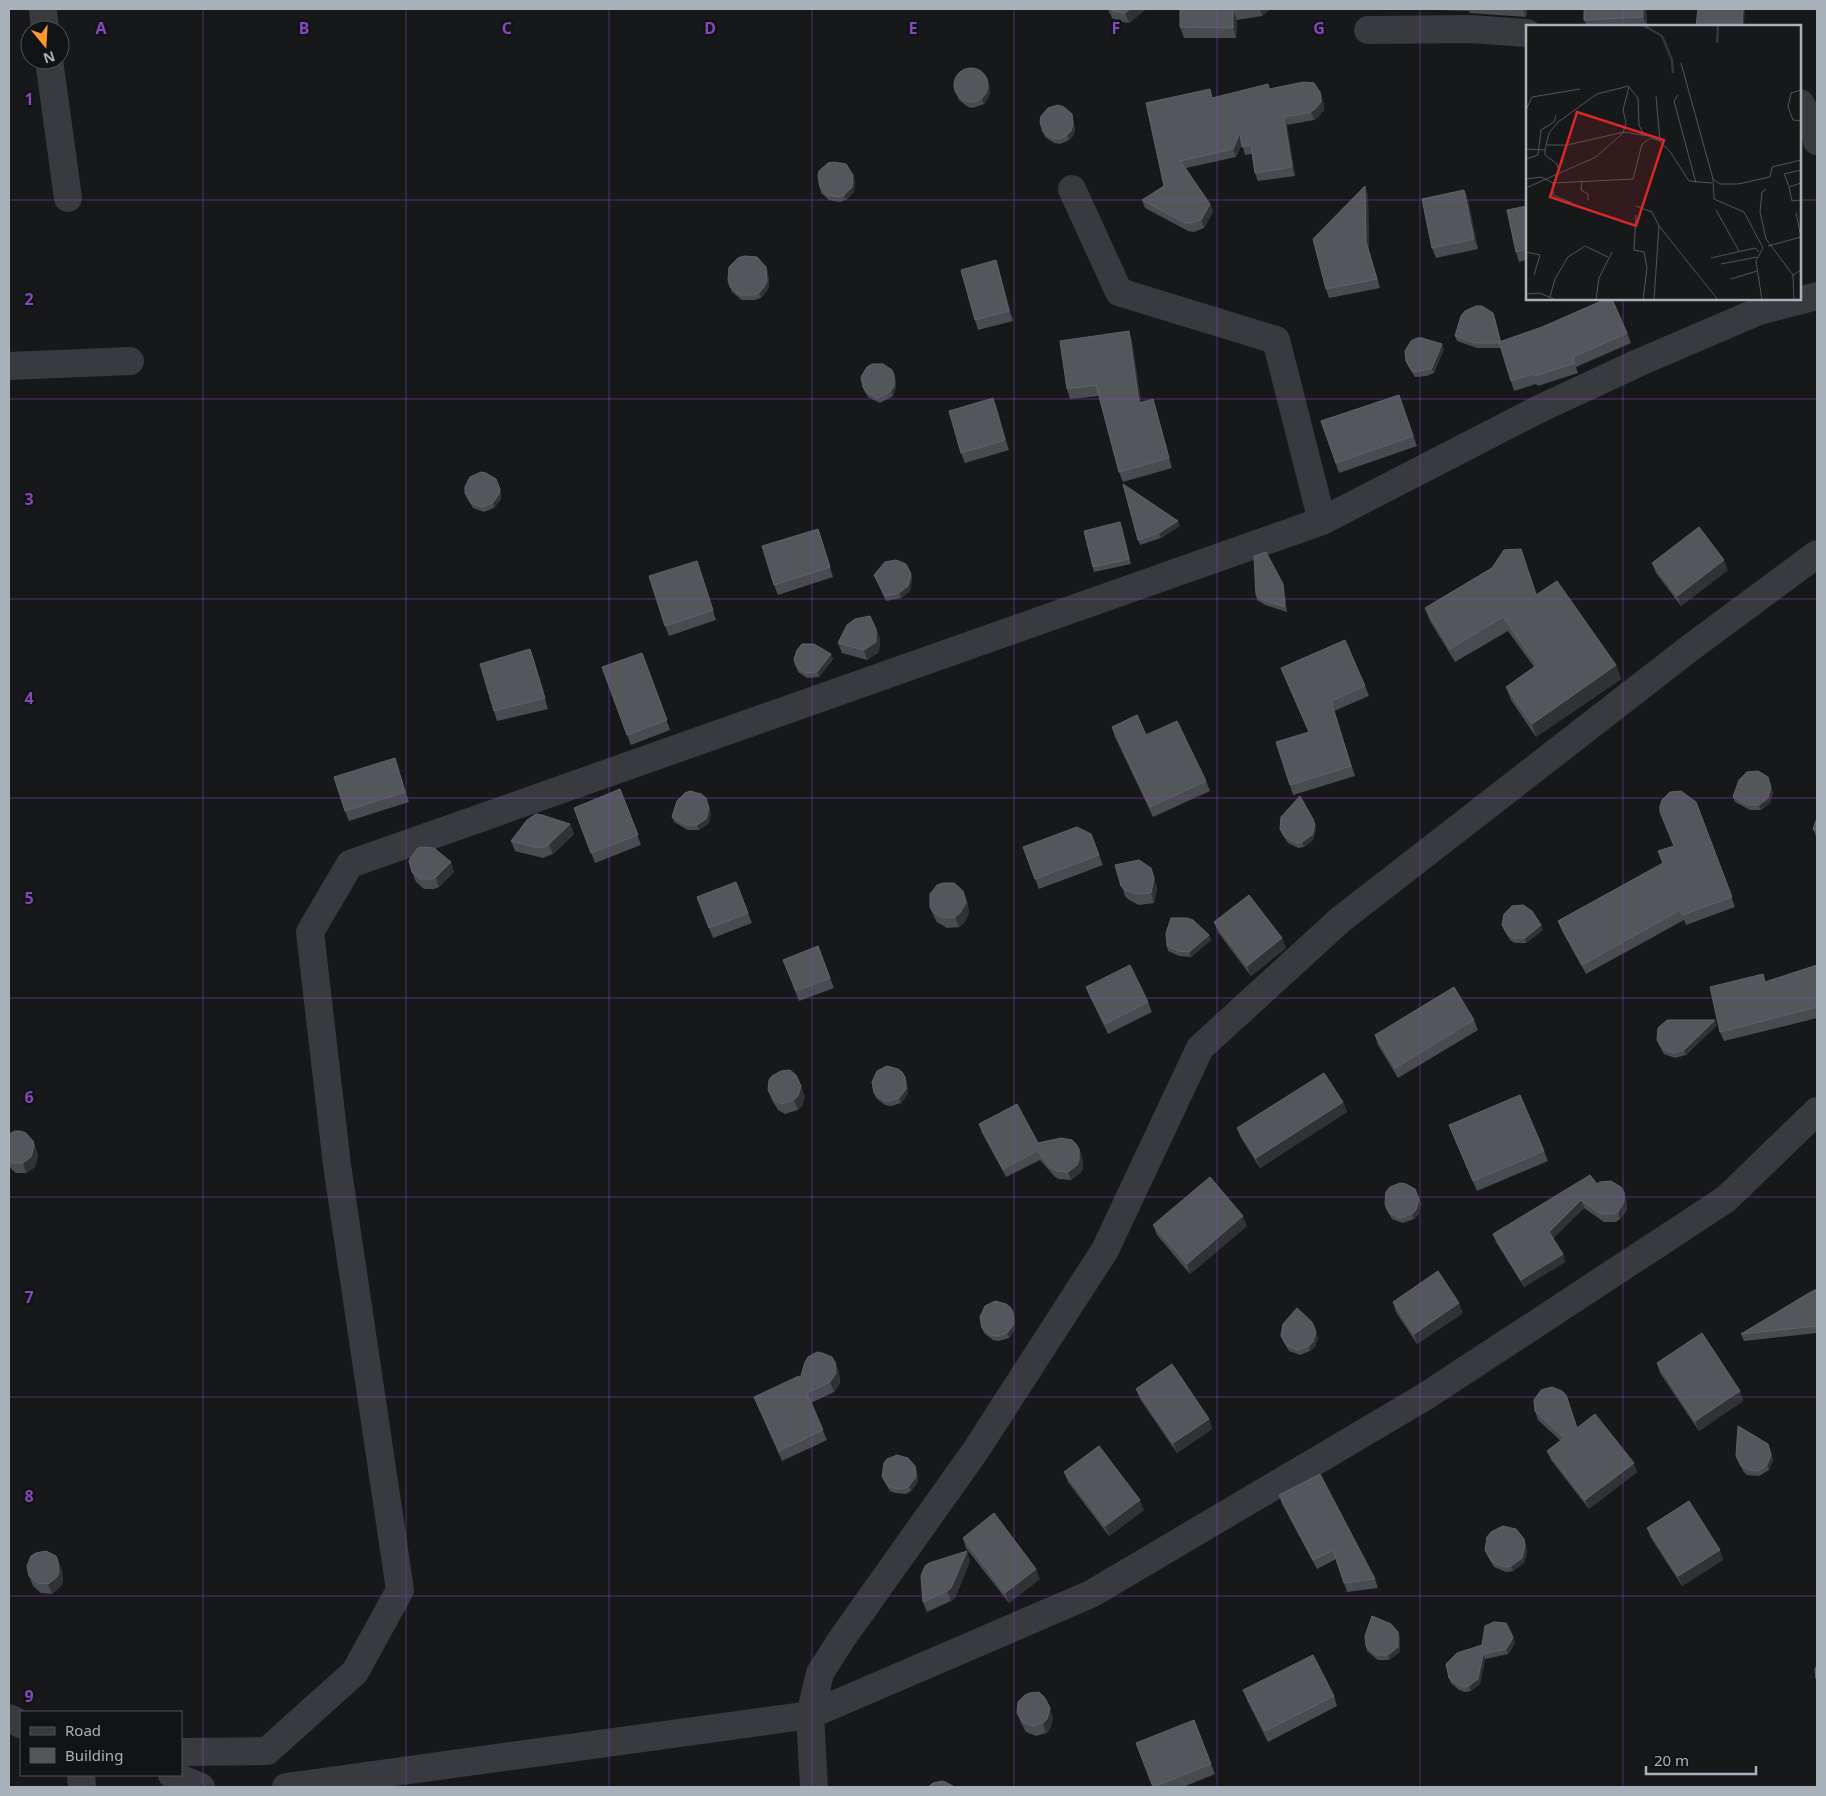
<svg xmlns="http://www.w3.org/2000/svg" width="1826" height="1796" font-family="'Noto Sans',sans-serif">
<rect width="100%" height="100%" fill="#17181a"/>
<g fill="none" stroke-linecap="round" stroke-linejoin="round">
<g stroke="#383a3f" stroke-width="28">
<path d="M43 9 45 30"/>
<path d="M1368 30 1471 29 1527 33"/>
<path d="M49 60 68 198"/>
<path d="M1800 103 1810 119 1817 141"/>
<path d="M1072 189 1119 292 1276 340 1322 521"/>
<path d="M9 366 130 361"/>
<path d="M9 1718 21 1724"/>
<path d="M181 1752 267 1751 355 1672 400 1590 337 1165 310 932 350 864 1322 521 1537 410 1638 363 1759 311 1817 296"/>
<path d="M81 1775 82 1787"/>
<path d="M172 1775 201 1787"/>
<path d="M286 1787 810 1715 1091 1594 1426 1396 1726 1199 1817 1111"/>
<path d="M814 1787 810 1715 820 1673 841 1640 976 1450 1105 1250 1200 1048 1340 920 1690 648 1817 554"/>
</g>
</g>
<g fill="#484b4f">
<path d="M1108 9H1146L1129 23 1117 21 1112 18Z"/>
<path d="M1180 9H1270L1262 16 1237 20 1236 38H1184L1180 27Z"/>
<path d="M1408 9H1527L1526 17 1470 13 1469 11Z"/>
<path d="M1584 9H1646L1647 26H1587L1584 20Z"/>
<path d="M988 83 990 88V94L984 104 973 108 968 107 959 100 957 95Z"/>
<path d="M1270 89 1320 92 1323 100 1324 110 1318 117 1314 120 1287 125 1295 176 1258 181 1255 173 1252 154 1245 155 1242 144 1236 157 1186 168 1210 204 1213 212 1204 228 1194 232 1188 231 1145 208 1142 200 1164 186 1213 98Z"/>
<path d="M1073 119 1075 130 1073 136 1069 140 1060 144 1054 143 1045 137 1040 122Z"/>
<path d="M855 180 854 192 846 200 840 202 829 200 821 193 820 187Z"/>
<path d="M1464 190 1468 200 1478 249 1436 258 1432 248Z"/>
<path d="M1368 195 1369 250 1380 288 1329 298 1326 289Z"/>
<path d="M1527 206V260L1519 262 1516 252Z"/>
<path d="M766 267 768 272 769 286 766 292 761 298 755 300H742L732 292 728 280Z"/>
<path d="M999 270 1013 321 978 330 975 320Z"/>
<path d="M1495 318 1501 341 1627 333 1631 343 1576 367 1578 373 1538 386 1536 384 1514 391 1501 348H1477L1457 341 1455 336Z"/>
<path d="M1129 331 1132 341 1141 402 1156 409 1172 468 1123 482 1119 472 1099 396 1070 399 1067 389Z"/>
<path d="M1444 349 1434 373 1427 376 1415 377 1408 366 1406 361Z"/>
<path d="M894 375 896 381 895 391 893 396 880 403 868 397 865 392 863 387Z"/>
<path d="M1399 395 1417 446 1339 473 1321 421Z"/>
<path d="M993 398 1009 450 965 463 961 453Z"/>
<path d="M465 493 501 494V499L494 508 484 512 473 508 467 498Z"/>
<path d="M1180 526 1161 538 1140 545 1138 540Z"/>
<path d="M1122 527 1131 564 1094 572 1093 567Z"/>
<path d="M818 529 833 577 778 595 774 585Z"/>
<path d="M1521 549 1537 595 1616 665 1621 679 1536 737 1511 700 1506 687 1534 667 1508 631 1455 662 1430 621 1425 608 1492 568Z"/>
<path d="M697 561 716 620 669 636 665 626Z"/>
<path d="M1652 563 1728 570 1681 606 1656 573Z"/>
<path d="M911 574 912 579 910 591 901 598 886 601 874 575Z"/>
<path d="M1284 589 1287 612 1265 605 1257 600 1256 595Z"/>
<path d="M876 629 880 639 879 652 867 660 842 653 838 643Z"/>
<path d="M530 649 548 709 497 721 494 711Z"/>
<path d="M642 653 670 730 631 745 602 667Z"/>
<path d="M831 654 833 659 819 677 807 678 798 672 796 666Z"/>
<path d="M1281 668 1365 686 1369 696 1334 711 1355 776 1293 795 1290 785 1309 732Z"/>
<path d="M1112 727 1146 735 1206 781 1210 791 1153 817 1115 737Z"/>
<path d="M395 758 409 802 349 821 345 811Z"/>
<path d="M620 789 641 845 595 863 574 808Z"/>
<path d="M1773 792 1770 803 1761 810H1750L1735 802 1733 797Z"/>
<path d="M1696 802 1735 907 1686 925 1684 920 1586 974 1562 931 1558 921 1663 863 1673 846Z"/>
<path d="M711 813 708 824 699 830H688L674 822 672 817Z"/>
<path d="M1817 818V839L1813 829Z"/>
<path d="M1313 819 1316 830 1313 840 1304 847 1298 848 1288 843 1282 834 1280 829Z"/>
<path d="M570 824 574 834 553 854 543 858 515 851 511 841Z"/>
<path d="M1091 834 1103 865 1039 889 1023 847Z"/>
<path d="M451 862 454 872 439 887 434 889H424L416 882 412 872Z"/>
<path d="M1115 865 1154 878 1157 888 1154 903 1139 905 1129 900 1125 896Z"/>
<path d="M736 882 752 923 713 938 697 897Z"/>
<path d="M963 891 967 901 969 913 964 923 959 927 947 928 937 922 934 917 930 907Z"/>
<path d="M1214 922 1282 938 1286 948 1251 976 1218 932Z"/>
<path d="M1502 925 1543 930 1526 943H1515L1510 940 1504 930Z"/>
<path d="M1209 935 1211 940 1191 957 1179 956 1168 951 1167 946Z"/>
<path d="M818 946 834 988 799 1001 783 960Z"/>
<path d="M1817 965V1018L1724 1041 1720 1032 1766 982Z"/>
<path d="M1086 987 1148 1002 1152 1012 1108 1034 1090 997Z"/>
<path d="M1474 1020 1478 1030 1398 1078 1378 1045 1375 1035Z"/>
<path d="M1717 1025 1686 1055 1675 1058 1664 1054 1659 1045 1657 1040Z"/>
<path d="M905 1077 907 1082 908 1094 901 1103 891 1106 885 1105 876 1098 874 1093Z"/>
<path d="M768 1090 805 1096 802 1106 798 1110 785 1114 778 1110 772 1100Z"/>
<path d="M1343 1102 1347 1112 1260 1168 1241 1138 1237 1128Z"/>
<path d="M979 1124 1038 1143 1079 1149 1082 1157 1083 1168 1080 1173 1071 1180 1059 1179 1055 1177 1040 1160 1006 1177 982 1133Z"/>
<path d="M1449 1125 1544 1151 1548 1161 1477 1191Z"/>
<path d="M9 1134 33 1141 38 1156 35 1167 26 1173H16L9 1167Z"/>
<path d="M1597 1184 1624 1192 1626 1199 1627 1210 1620 1219 1616 1222H1604L1584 1208 1553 1238 1563 1254 1565 1262 1524 1287 1496 1242 1493 1234Z"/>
<path d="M1419 1199 1421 1204 1418 1215 1414 1219 1403 1223 1392 1219 1386 1209 1385 1204Z"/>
<path d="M1153 1225 1247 1226 1190 1274 1157 1235Z"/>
<path d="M1817 1289V1333L1744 1341 1741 1334Z"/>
<path d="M1393 1302 1463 1313 1417 1344 1396 1312Z"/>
<path d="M1015 1317V1329L1009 1338 999 1341 993 1340 984 1333 982 1328Z"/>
<path d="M1281 1336 1318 1337 1315 1347 1310 1351 1300 1355 1289 1351 1283 1341Z"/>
<path d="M835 1362 839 1372 840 1383 834 1392 811 1403 827 1440 782 1461 758 1407 754 1397 800 1379Z"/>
<path d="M1657 1363 1740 1391 1743 1401 1699 1431 1660 1373Z"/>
<path d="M1136 1389 1209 1419 1212 1429 1177 1453 1140 1399Z"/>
<path d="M1535 1411 1577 1428 1637 1472 1589 1509 1551 1460 1547 1451 1561 1441 1538 1420Z"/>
<path d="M1770 1449 1773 1460 1769 1470 1759 1476 1747 1475 1743 1471 1736 1456Z"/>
<path d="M917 1471 918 1482 911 1491 906 1494 895 1493 890 1491 884 1481 882 1476Z"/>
<path d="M1064 1472 1144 1510 1109 1536 1068 1482Z"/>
<path d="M1279 1495 1375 1579 1378 1588 1347 1592 1336 1559 1317 1569 1282 1504Z"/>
<path d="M1647 1528 1723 1560 1682 1586 1651 1538Z"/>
<path d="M963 1538 1040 1579 1009 1603 966 1548Z"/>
<path d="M1524 1539 1527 1551 1524 1563 1513 1571 1506 1572 1494 1567 1487 1555 1485 1550Z"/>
<path d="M58 1561 62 1571 63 1582 60 1587 52 1594 41 1593 33 1586 29 1576Z"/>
<path d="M970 1561 955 1598 951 1601 927 1612 923 1602Z"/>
<path d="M1398 1632 1400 1638V1652L1389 1660H1378L1367 1651 1366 1646Z"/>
<path d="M1515 1642 1512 1648 1508 1654 1485 1659 1480 1684 1471 1691 1465 1692 1459 1690 1451 1683 1449 1678 1482 1645Z"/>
<path d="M1243 1690 1334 1696 1337 1706 1268 1742 1247 1700Z"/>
<path d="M1017 1713 1053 1718 1050 1729 1046 1733 1036 1736 1026 1732 1021 1723Z"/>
<path d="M1194 1720 1215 1774 1183 1787H1153Z"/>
</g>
<g fill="#303235">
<path d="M1130 9H1146L1129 23 1125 13Z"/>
<path d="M1260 9H1270L1262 16Z"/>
<path d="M1523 9H1527L1526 17Z"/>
<path d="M1643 9H1646L1647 26 1643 17Z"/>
<path d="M1743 9H1744L1745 11 1744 26H1742Z"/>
<path d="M1233 10 1237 20 1236 38 1233 28Z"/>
<path d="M988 83 990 88V94L984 104 982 99Z"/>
<path d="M1320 92 1323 100 1324 110 1318 117 1314 120 1311 112Z"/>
<path d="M1072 114 1073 119 1075 130 1073 136 1069 140 1067 135Z"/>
<path d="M1284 117 1287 125 1295 176 1292 167Z"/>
<path d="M1240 133 1243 142 1236 157 1233 149Z"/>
<path d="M853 175 855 180 854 192 846 200 844 195Z"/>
<path d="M1365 186 1368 195 1369 250 1380 288 1366 242Z"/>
<path d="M1464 190 1468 200 1478 249 1474 239Z"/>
<path d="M1210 204 1213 212 1204 228 1201 220Z"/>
<path d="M996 260 999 270 1013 321 1009 311Z"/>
<path d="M766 267 768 272 769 286 766 292 761 298 759 293Z"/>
<path d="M1129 331 1132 341 1143 413 1139 403Z"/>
<path d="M1442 344 1444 349 1434 373 1432 368Z"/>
<path d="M894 375 896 381 895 391 893 396 891 391Z"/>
<path d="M993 398 997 408 1009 450 1005 440Z"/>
<path d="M1153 399 1156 409 1172 468 1169 458Z"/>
<path d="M500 489 501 494V499L494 508 493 503Z"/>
<path d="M1178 521 1180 526 1161 538 1159 533Z"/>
<path d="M1120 522 1122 527 1131 564 1129 559Z"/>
<path d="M818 529 822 539 833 577 830 567Z"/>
<path d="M1724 560 1728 570 1681 606 1677 596Z"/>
<path d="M911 574 912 579 910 591 901 598 899 593Z"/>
<path d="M1283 584 1284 589 1287 612 1285 607Z"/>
<path d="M876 629 880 639 879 652 867 660 864 650Z"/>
<path d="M530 649 534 659 548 709 545 698Z"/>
<path d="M831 654 833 659 819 677 817 672Z"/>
<path d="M1616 665 1621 679 1536 737 1532 724Z"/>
<path d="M395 758 398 768 409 802 405 792Z"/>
<path d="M1771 787 1773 792 1770 803 1761 810 1759 805Z"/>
<path d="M709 808 711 813 708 824 699 830 697 825Z"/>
<path d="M1313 819 1316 830 1313 840 1304 847 1302 842Z"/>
<path d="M570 824 574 834 553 854 549 844Z"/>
<path d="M451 862 454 872 439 887 436 877Z"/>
<path d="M1151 868 1157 888 1154 903 1151 893Z"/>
<path d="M963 891 967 901 969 913 964 923 959 927 955 917Z"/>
<path d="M1541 925 1543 930 1526 943 1525 938Z"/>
<path d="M1209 935 1211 940 1191 957 1189 952Z"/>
<path d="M1282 938 1286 948 1251 976 1247 966Z"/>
<path d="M1715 1020 1717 1025 1686 1055 1684 1050Z"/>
<path d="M905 1077 907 1082 908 1094 901 1103 899 1098Z"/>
<path d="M801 1086 805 1096 802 1106 798 1110 794 1100Z"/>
<path d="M1343 1102 1347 1112 1260 1168 1256 1158Z"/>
<path d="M33 1141 38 1156 35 1167 26 1173 23 1163Z"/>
<path d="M1079 1149 1082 1157 1083 1168 1080 1173 1071 1180 1068 1172Z"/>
<path d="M1624 1192 1626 1199 1627 1210 1620 1219 1618 1212Z"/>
<path d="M1419 1199 1421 1204 1418 1215 1414 1219 1412 1214Z"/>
<path d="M1581 1200 1584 1208 1552 1240 1549 1232Z"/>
<path d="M1243 1216 1247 1226 1190 1274 1187 1264Z"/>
<path d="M1563 1254 1565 1262 1524 1287 1521 1280Z"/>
<path d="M1459 1303 1463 1313 1417 1344 1414 1334Z"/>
<path d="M1013 1312 1015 1317V1329L1009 1338 1007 1333Z"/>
<path d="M1316 1332 1318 1337 1315 1347 1310 1351 1309 1346Z"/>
<path d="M835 1362 839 1372 840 1383 834 1392 830 1382Z"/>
<path d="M1740 1391 1743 1401 1699 1431 1695 1421Z"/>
<path d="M1209 1419 1212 1429 1177 1453 1173 1443Z"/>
<path d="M1770 1449 1773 1460 1769 1470 1767 1465Z"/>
<path d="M1634 1463 1637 1472 1589 1509 1585 1500Z"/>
<path d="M915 1466 917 1471 918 1482 911 1491 909 1486Z"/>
<path d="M1140 1500 1144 1510 1109 1536 1105 1526Z"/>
<path d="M1524 1539 1527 1551 1524 1563 1513 1571 1511 1566Z"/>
<path d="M1720 1550 1723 1560 1682 1586 1678 1576Z"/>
<path d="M967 1551 970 1561 955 1598 951 1601 947 1591Z"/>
<path d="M58 1561 62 1571 63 1582 60 1587 52 1594 48 1584Z"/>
<path d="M1036 1569 1040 1579 1009 1603 1005 1593Z"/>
<path d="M1398 1632 1400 1638V1652L1389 1660 1388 1655Z"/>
<path d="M1513 1637 1515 1642 1512 1648 1508 1654 1506 1649Z"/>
<path d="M1483 1654 1485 1659 1480 1684 1471 1691 1469 1686Z"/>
<path d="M1050 1708 1053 1718 1050 1729 1046 1733 1043 1723Z"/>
</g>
<g fill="#53565b" stroke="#60646a">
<path d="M1110 9H1130L1125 13 1113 11Z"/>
<path d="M1180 9H1242L1233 10V28L1180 27Z"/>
<path d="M1584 9H1643V17L1584 20Z"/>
<path d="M1698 9H1743L1742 26H1696Z"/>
<circle cx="971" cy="85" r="17"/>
<path d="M1304 82 1314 83 1320 92 1321 102 1315 109 1311 112 1284 117 1292 167 1255 173 1251 145 1242 147 1240 133 1233 149 1180 161 1210 204 1201 220 1190 223H1185L1142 200 1164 186 1146 103 1210 89 1212 98 1268 84 1269 89Z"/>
<path d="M1058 105 1064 107 1072 114 1073 125 1071 131 1067 135 1058 139 1052 138 1043 132 1040 122 1041 116 1048 108Z"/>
<path d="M834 162 846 164 853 175 852 187 844 195 839 197 827 195 820 187 818 176 819 171 828 163Z"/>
<path d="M1365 186 1366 242 1377 279 1326 289 1313 239Z"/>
<path d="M1464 190 1474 239 1432 248 1422 199Z"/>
<path d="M1527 206V249L1516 252 1507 210Z"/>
<path d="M744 256 757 257 766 267 767 281 764 287 759 293 753 295H740L730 287 728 280 729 267 738 258Z"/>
<path d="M996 260 1009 311 975 320 961 270Z"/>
<path d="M1606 299H1612L1627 333 1573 357 1575 363 1535 376 1532 374 1511 381 1499 342 1542 327Z"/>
<path d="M1476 306H1482L1493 313 1500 341 1499 342V343H1475L1455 336 1461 316 1465 311Z"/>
<path d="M1129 331 1139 403 1153 399 1169 458 1119 472 1096 385 1067 389 1060 341Z"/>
<path d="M1417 338H1422L1442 344 1432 368 1425 370 1413 372 1406 361 1405 351 1411 341Z"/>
<path d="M872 364H883L892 370 894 375V386L891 391 878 398 866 392 863 387 861 377 867 367Z"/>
<path d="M1399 395 1413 436 1336 463 1321 421Z"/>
<path d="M993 398 1005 440 961 453 949 411Z"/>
<path d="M481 472 486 473 496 479 500 489 499 494 493 503 482 507 471 503 465 493V487L470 477Z"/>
<path d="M1123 484 1178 521 1159 533 1138 540Z"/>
<path d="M1120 522 1129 559 1093 567 1084 531Z"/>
<path d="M1699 527 1724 560 1677 596 1652 563Z"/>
<path d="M818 529 830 567 774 585 762 546Z"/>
<path d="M1521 549 1536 595 1557 581 1616 665 1532 724 1506 687 1537 665 1503 617 1450 649 1425 608 1492 568 1504 550Z"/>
<path d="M1266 552 1283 584 1285 607 1263 600 1256 595 1254 556Z"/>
<path d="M896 560 906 564 911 574 908 586 899 593 885 596 874 575 885 562Z"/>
<path d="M697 561 713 610 665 626 649 576Z"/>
<path d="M870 616 876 629V642L864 650 838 643 847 625 855 619Z"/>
<path d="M1345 640 1365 686 1331 701 1351 766 1290 785 1276 742 1309 732 1281 668Z"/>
<path d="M802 644H814L831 654 817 672 805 673 796 666 794 659 797 650Z"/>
<path d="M530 649 545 698 494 711 480 664Z"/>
<path d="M642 653 667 720 627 735 602 667Z"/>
<path d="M1137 715 1146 735 1177 721 1206 781 1150 807 1112 727Z"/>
<path d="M395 758 405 792 345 811 334 777Z"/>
<path d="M1758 771 1768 777 1771 787 1768 798 1759 805H1748L1733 797 1739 780 1747 772Z"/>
<path d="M620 789 638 835 591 853 574 808Z"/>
<path d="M690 791 701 794 706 798 709 808 706 819 697 825H686L672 817 677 801 685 793Z"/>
<path d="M1681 791 1696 802 1732 897 1682 915 1680 910 1582 965 1558 921 1663 863 1658 851 1674 846 1660 812V806L1662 800 1670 792Z"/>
<path d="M1300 796 1313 819 1315 825 1312 835 1302 842 1297 843 1286 838 1280 829 1281 817Z"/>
<path d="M536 814 542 815 570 824 549 844 544 847 539 848 511 841 527 820Z"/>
<path d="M1817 818V831L1813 829Z"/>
<path d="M1077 827 1091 834 1099 855 1035 879 1023 847Z"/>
<path d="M423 847 434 848 451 862 436 877 431 879H420L412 872 409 861 411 857 418 848Z"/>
<path d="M1139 860 1151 868 1154 878 1151 893 1136 894 1125 890 1121 886 1115 865Z"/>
<path d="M736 882 748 913 709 928 697 897Z"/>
<path d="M943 883H954L963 891 966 903 960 913 955 917 943 918 933 912 930 907V894L937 885Z"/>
<path d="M1249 895 1282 938 1247 966 1214 922Z"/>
<path d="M1523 905 1532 911 1541 925 1525 938H1513L1508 935 1502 925 1504 914 1512 906Z"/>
<path d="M1171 918H1187L1193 920 1209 935 1189 952 1178 951 1167 946 1166 933Z"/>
<path d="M818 946 830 978 796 991 783 960Z"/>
<path d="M1130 965 1148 1002 1105 1024 1086 987Z"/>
<path d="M1817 965V1007L1720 1032 1710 987 1763 974 1765 982Z"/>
<path d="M1454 987 1474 1020 1395 1068 1375 1035Z"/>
<path d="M1667 1020H1715L1684 1050 1674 1053 1663 1049 1657 1040 1658 1028Z"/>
<path d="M887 1066 898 1069 902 1072 905 1077 906 1089 899 1098 889 1101 883 1100 874 1093 872 1082 877 1071Z"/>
<path d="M790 1070 796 1075 801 1086 798 1096 794 1100 781 1104 774 1100 768 1090 769 1080 772 1076 781 1071Z"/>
<path d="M1324 1073 1343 1102 1256 1158 1237 1128Z"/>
<path d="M1520 1095 1544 1151 1473 1181 1449 1125Z"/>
<path d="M1017 1104 1038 1143 1061 1138 1072 1140 1076 1144 1079 1149V1160L1077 1165 1068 1172 1056 1171 1051 1168 1037 1151 1003 1169 979 1124Z"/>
<path d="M15 1131H20L26 1133 33 1141 34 1146 31 1157 23 1163H12L9 1160V1134Z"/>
<path d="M1590 1175 1597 1184 1600 1182 1611 1181 1621 1187 1624 1192V1202L1618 1212 1613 1214H1601L1581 1200 1549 1232 1563 1254 1521 1280 1493 1234Z"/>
<path d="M1210 1177 1243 1216 1187 1264 1153 1225Z"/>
<path d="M1400 1183 1406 1184 1415 1189 1419 1199 1416 1210 1412 1214 1401 1218 1390 1214 1385 1204 1386 1192 1390 1187Z"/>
<path d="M1438 1271 1459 1303 1414 1334 1393 1302Z"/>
<path d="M1817 1289V1326L1741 1334 1809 1293Z"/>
<path d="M995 1301 1006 1304 1010 1307 1013 1312 1014 1324 1007 1333 997 1336 991 1335 982 1328 980 1317 985 1306Z"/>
<path d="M1297 1308 1312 1322 1316 1332 1313 1342 1309 1346 1298 1350 1287 1346 1281 1336 1283 1324Z"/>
<path d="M1702 1333 1740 1391 1695 1421 1657 1363Z"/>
<path d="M817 1352 822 1353 832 1357 835 1362 836 1373 830 1382 807 1393 823 1430 779 1451 754 1397 799 1376 800 1379 805 1362 808 1357Z"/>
<path d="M1172 1364 1209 1419 1173 1443 1136 1389Z"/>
<path d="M1552 1387 1562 1391 1566 1395 1577 1428 1595 1414 1634 1463 1585 1500 1547 1451 1564 1438 1535 1411 1534 1400 1541 1390Z"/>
<path d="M1738 1426 1768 1444 1771 1455 1767 1465 1757 1471 1746 1469 1741 1466 1736 1456Z"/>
<path d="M1099 1446 1140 1500 1105 1526 1064 1472Z"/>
<path d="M897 1455 908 1458 915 1466 916 1477 909 1486 904 1489 893 1488 888 1486 882 1476 884 1463 887 1459Z"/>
<path d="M1320 1474 1375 1579 1344 1583 1333 1550 1313 1560 1279 1495Z"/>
<path d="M1689 1501 1720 1550 1678 1576 1647 1528Z"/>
<path d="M994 1513 1036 1569 1005 1593 963 1538Z"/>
<path d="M1503 1526 1516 1529 1524 1539 1525 1546 1522 1558 1511 1566 1504 1567 1492 1562 1485 1550 1487 1537 1491 1532Z"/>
<path d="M46 1551 56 1556 58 1561 59 1572 57 1577 48 1584 38 1583 29 1576 27 1566 31 1556 36 1553Z"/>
<path d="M967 1551 951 1588 947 1591 923 1602 921 1576 925 1566 929 1563Z"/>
<path d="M1372 1616 1391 1624 1398 1632V1647L1388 1655H1376L1366 1646 1365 1636Z"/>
<path d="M1494 1622 1506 1623 1513 1637 1510 1643 1506 1649 1483 1654 1478 1679 1469 1686 1463 1687 1458 1685 1449 1678 1446 1664 1457 1653 1482 1645 1485 1626Z"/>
<path d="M1313 1655 1334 1696 1265 1731 1243 1690Z"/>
<path d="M1817 1665V1680L1816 1679 1815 1669Z"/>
<path d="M1039 1692 1045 1698 1050 1708 1047 1719 1043 1723 1032 1726 1023 1722 1017 1713 1018 1702 1025 1695 1030 1693Z"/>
<path d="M1194 1720 1211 1764 1153 1787 1136 1743Z"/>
<path d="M943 1781 953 1786V1787H928L933 1783Z"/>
</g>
<path fill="none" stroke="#8447be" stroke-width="1" stroke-opacity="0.55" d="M203 9V1787M406 9V1787M609 9V1787M812 9V1787M1014 9V1787M1217 9V1787M1420 9V1787M1623 9V26M9 200H1527M1800 200H1817M1623 299V1787M9 399H1817M9 599H1817M9 798H1817M9 998H1817M9 1197H1817M9 1397H1817M9 1596H1817"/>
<g transform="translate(1526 25)">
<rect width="275" height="275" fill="#17181a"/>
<path fill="none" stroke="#2c393f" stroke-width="2.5" d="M117 0 136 11 146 35 147 48M191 18 192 0"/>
<path fill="none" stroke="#51555a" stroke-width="1" d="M155 38 187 154 188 174 218 187 237 223 230 236 236 275M103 62 112 73 113 100 118 110M275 65 265 68 262 82 267 95 275 96M152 70 148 76 170 158M130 71 134 116M0 85 6 72 54 64M21 120H41L98 107 128 112M0 124 19 125 23 108 32 97 71 69 103 61M19 125V130L31 139 33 146M0 134 12 130 15 105 28 97 30 90M0 154 15 152 27 158M187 154 194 159H212L244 152 246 142 275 135M56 155 55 165 62 169V175M275 158 263 162 266 176 275 175M263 161 258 149 275 145M0 163 70 132 97 108 100 98 97 85 103 62M240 164 236 167 234 187 240 214 267 250M46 178 27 170V158L107 154 116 119 125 113 134 116 145 128 163 156 186 158M110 181 126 187 133 201 128 275M190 185 213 226M270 188 275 212M110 190 108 225 118 227 121 243 117 275M133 201 192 275M242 221 275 212M0 227 14 230 8 250M185 233 229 223 233 227M195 239 231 232M205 254 231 246M0 269 14 268 30 275M24 272 29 254 42 232 59 221 82 232M70 275 73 253 86 227M268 275 267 250 275 245"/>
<path fill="#d62828" fill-opacity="0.15" stroke="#d62828" stroke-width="2.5" d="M51 87 138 115 110 201 24 172Z"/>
<rect width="275" height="275" fill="none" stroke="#a9b1ba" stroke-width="2.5"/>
</g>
<g font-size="16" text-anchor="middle" font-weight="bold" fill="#8447be" stroke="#121315" stroke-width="5" stroke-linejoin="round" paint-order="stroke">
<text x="101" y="34">A</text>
<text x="304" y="34">B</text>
<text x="507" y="34">C</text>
<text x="710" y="34">D</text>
<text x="913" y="34">E</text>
<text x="1116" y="34">F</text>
<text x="1319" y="34">G</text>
<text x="29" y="105">1</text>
<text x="29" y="305">2</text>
<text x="29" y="505">3</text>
<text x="29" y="704">4</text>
<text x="29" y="904">5</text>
<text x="29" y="1103">6</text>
<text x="29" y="1303">7</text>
<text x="29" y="1502">8</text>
<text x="29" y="1702">9</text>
</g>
<rect width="1826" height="1796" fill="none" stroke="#a9b1ba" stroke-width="20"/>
<rect x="20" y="1711" width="162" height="65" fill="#121315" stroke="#4e5257"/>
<rect x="30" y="1727" width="25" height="8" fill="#383a3f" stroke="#4e5257"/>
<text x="65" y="1736" font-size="15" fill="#a9b1ba">Road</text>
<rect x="30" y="1748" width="25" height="15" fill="#53565b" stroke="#4e5257"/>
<text x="65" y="1761" font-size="15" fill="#a9b1ba">Building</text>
<g transform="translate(45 45) rotate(162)"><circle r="24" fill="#121315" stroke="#4e5257"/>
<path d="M0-4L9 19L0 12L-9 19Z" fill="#fe982b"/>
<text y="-8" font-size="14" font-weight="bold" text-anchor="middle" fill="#a9b1ba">N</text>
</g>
<path d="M1646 1766v8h110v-8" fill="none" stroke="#a9b1ba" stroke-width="2.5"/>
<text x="1654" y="1766" font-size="15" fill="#a9b1ba" stroke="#121315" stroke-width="4" paint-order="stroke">20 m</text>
</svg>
